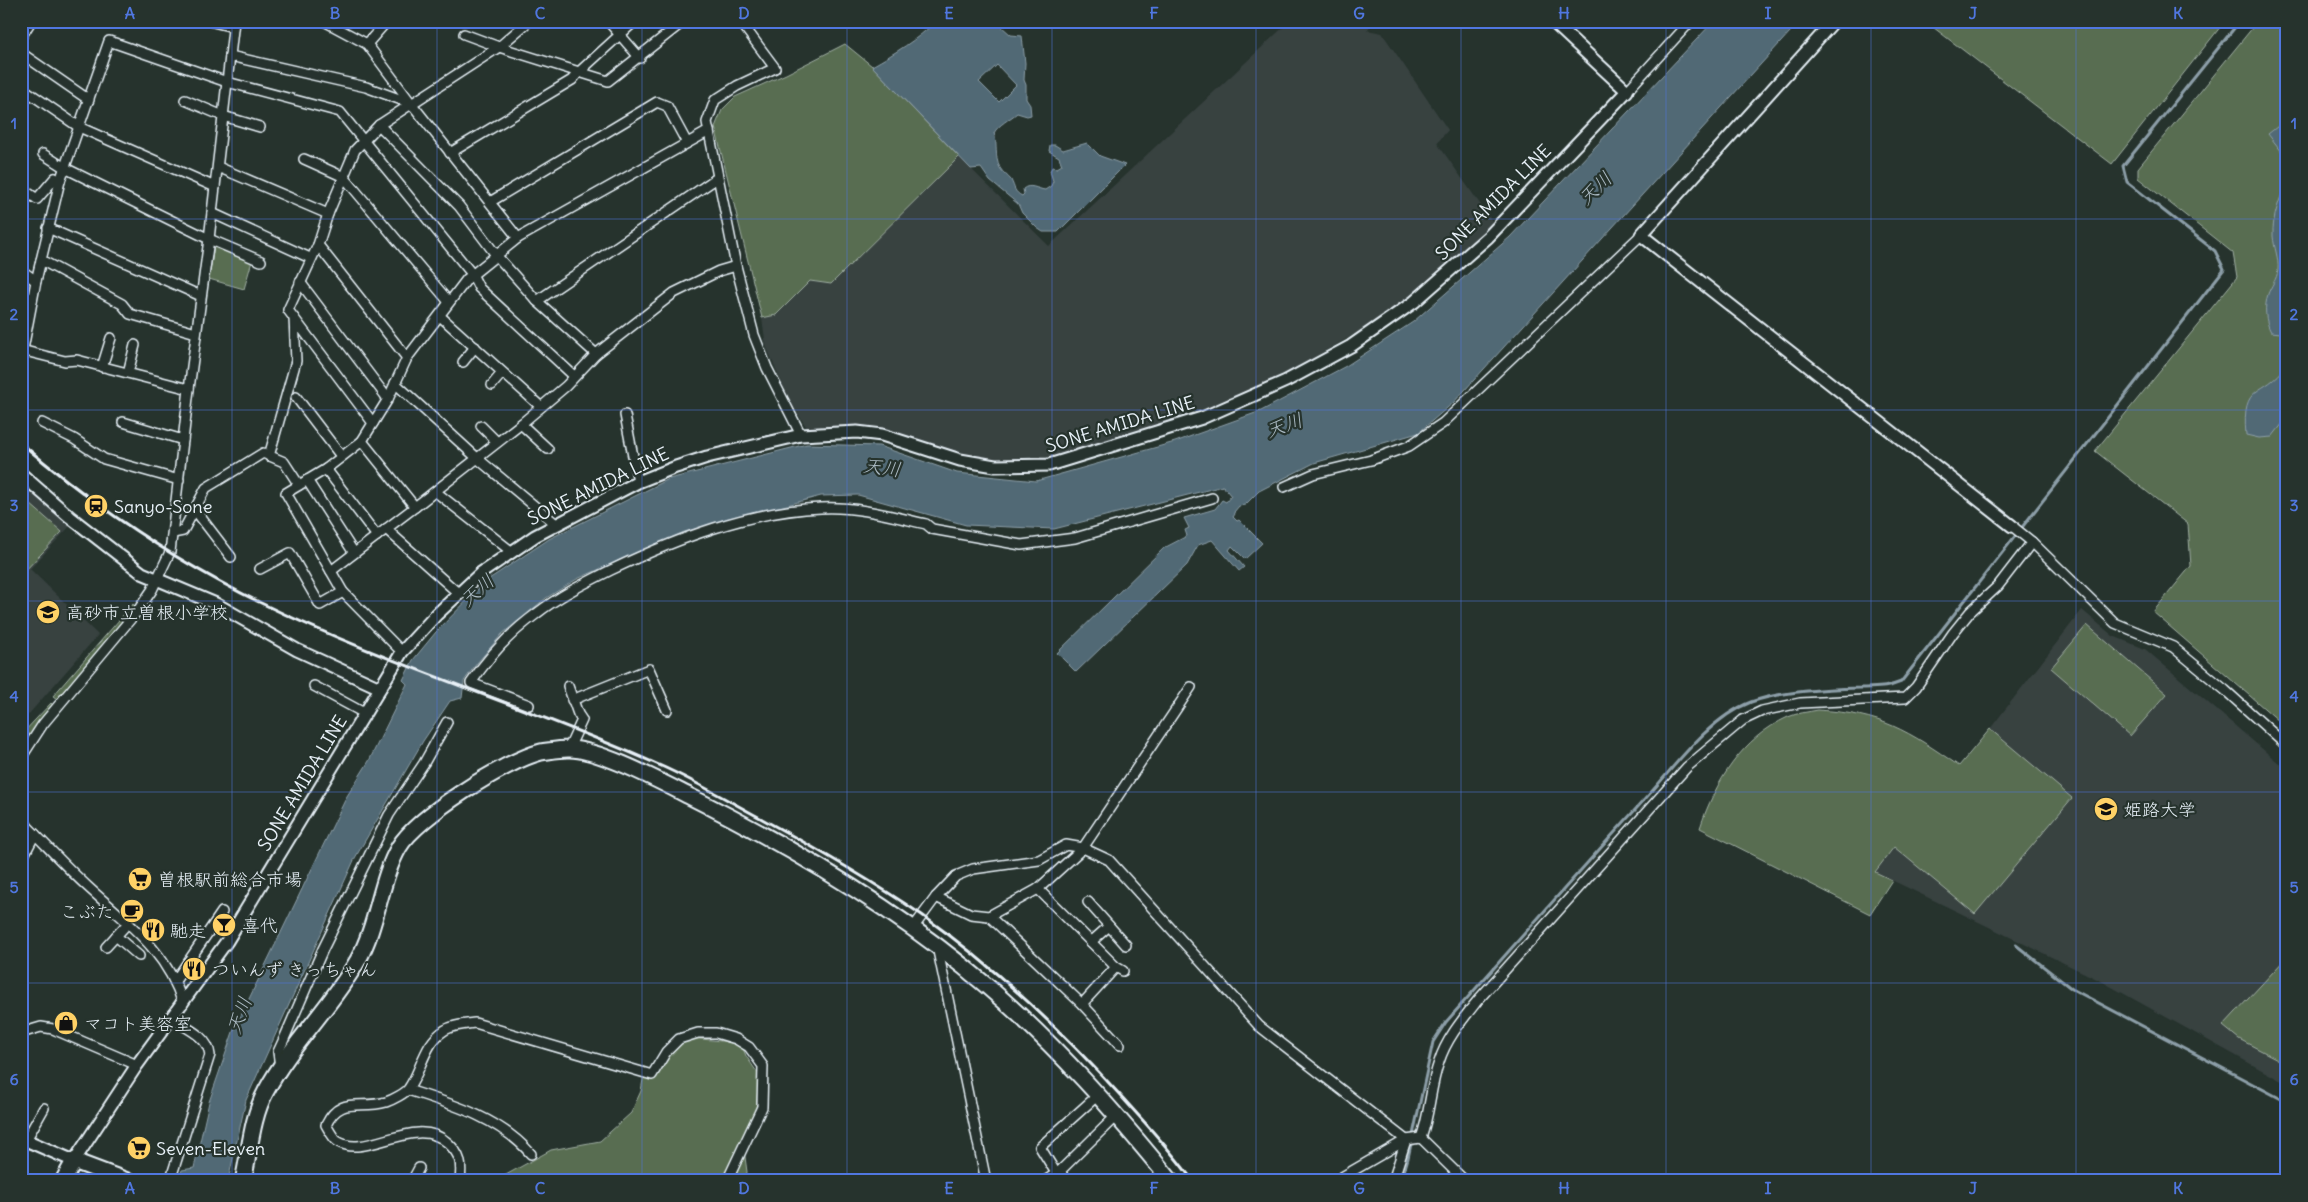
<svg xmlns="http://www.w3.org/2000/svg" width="2308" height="1202" font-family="Delius,'Klee One',sans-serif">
<rect width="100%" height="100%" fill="#26332d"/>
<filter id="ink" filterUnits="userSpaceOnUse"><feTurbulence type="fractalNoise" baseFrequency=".02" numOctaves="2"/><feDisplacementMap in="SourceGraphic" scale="10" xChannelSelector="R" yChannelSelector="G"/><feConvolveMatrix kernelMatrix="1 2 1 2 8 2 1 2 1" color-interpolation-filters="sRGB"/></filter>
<g filter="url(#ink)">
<g fill="#384241">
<path d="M1290 21H1375L1367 30 1382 33 1448 130 1437 143 1492 221 1470 246 1415 293 1360 331 1273 381 1220 404 1054 457 1032 462 968 457 877 429 809 431 790 402 766 346 762 318 777 315 810 281 831 284 959 157 1049 246Z"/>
<path d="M21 481 71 525 30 569 98 635 21 723Z"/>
<path d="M2082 610 2113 636 2145 649 2287 770V1084L2101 981 1875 872 1990 729Z"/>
</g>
<g fill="#596d51" stroke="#a0afa4">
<path d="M1925 21H2225L2112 164Z"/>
<path d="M2258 21H2287V728L2153 612 2191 566 2188 524 2095 451 2237 277 2233 253 2138 178V168Z"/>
<path d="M845 44 872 66 959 157 831 284 810 281 776 315 762 318 715 127 722 110 735 97 786 74Z"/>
<path d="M214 246 252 261 244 289 209 279Z"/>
<path d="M21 496 62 532 21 575Z"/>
<path d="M133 604 136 607 57 699 53 696Z"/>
<path d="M2087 625 2167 694 2130 736 2051 668Z"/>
<path d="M51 703 54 706 21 752V735Z"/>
<path d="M1818 710C1882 714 1907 730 1959 766L1990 729 2072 798 1975 914 1894 847 1875 872 1892 880 1870 914 1700 828C1715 782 1742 738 1788 717 1797 713 1808 712 1818 710Z"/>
<path d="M2287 957V1064L2239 1039 2223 1026Z"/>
<path d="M691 1038 741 1043 746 1056 759 1075 756 1110 743 1142 747 1172 745 1181H495L551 1150 600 1141 631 1113 641 1091 644 1074 676 1043Z"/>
</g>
<g fill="#516975" stroke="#8d9fa9" fill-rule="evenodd">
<path d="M936 21H1001V26L1011 35 1022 36 1025 63 1024 80 1026 85V99L1030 105 1031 115 1027 116 1017 113C1010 119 998 125 994 133 998 145 994 156 1000 168 1003 173 1008 176 1011 180 1015 188 1014 192 1022 196L1024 194 1023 189C1030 183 1037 189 1045 190L1051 186 1053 181 1050 171 1052 167 1057 168 1062 165 1059 157 1049 151 1050 145H1055L1063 150 1087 143 1100 156 1125 165 1058 232H1043L1037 228 1022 213 1018 204 990 181 981 168 971 169 872 66C895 53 917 40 936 21ZM997 65 1016 85 999 102 979 82Z"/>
<path d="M1714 21H1800L1454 402 1418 433 1314 463 1259 491 1245 505 1239 506 1234 512 1235 514 1233 517 1237 521 1239 520 1262 543 1245 559 1232 546 1229 550 1244 567 1239 571 1212 540 1198 545 1187 565 1076 672 1057 653 1164 548 1187 536 1185 530 1189 528 1184 518 1215 509 1222 500 1226 502 1231 496 1223 486 1054 529 966 525 858 495 821 496 684 532 577 579 546 598 502 634 477 663 464 681 462 698 450 701 423 741 355 858 246 1100 228 1181H178L182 1170 194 1168 209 1102 233 1032 347 796 369 761 407 684 403 680 413 660 436 632 486 581 549 539 669 479 807 444 879 446 957 473 1036 481 1175 442 1261 411 1346 366 1413 322 1510 237Z"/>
<path d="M2282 123 2287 124V168L2282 152 2268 134Z"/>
<path d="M2287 181V331L2281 333 2271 332C2265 321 2264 307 2268 294 2271 286 2277 279 2278 270 2279 258 2274 248 2273 236 2272 216 2280 199 2287 181Z"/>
<path d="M2287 365V418L2272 437 2259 438 2246 435C2241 380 2263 399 2287 365Z"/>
</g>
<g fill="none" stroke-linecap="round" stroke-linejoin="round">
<g stroke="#8d9fa9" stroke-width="3">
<path d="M2016 945 2072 989 2287 1102"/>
<path d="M1401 1181 1408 1158 1433 1042 1446 1022C1513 947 1578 872 1646 798 1675 766 1709 718 1751 702 1781 691 1828 689 1860 688 1877 687 1884 689 1901 682L2224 269 2215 251 2127 182 2123 166 2240 21"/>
</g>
<g stroke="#e8f1f8" stroke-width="12">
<g id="street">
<path d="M209 21 233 27"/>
<path d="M324 21 367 44 411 103 518 238 467 279 407 358 388 399 362 441 326 469 286 493 343 592 402 652"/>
<path d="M608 21 640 58"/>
<path d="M740 21 775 68 737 86 715 100 707 122 736 266 754 335 767 368 801 435"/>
<path d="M464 34 499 47 608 81 684 21"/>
<path d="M21 37 31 21"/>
<path d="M367 44 387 21"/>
<path d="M21 53 89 100"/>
<path d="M230 56 366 87 410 103"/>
<path d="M25 90 79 127 215 187"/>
<path d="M1627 91 1691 21"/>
<path d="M185 100 223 116 260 127"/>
<path d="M379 125 459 206 496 255 537 301 596 354"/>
<path d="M450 153 572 80 578 73 635 21"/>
<path d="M43 154 65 168 209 239 261 261"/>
<path d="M304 159 344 177 449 302"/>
<path d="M218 167 328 214"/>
<path d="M21 188 37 199 55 178 60 181"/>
<path d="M490 202 657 102 667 106 687 143"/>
<path d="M212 213 310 258"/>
<path d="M48 228 201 296"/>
<path d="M518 238 709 131"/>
<path d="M318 245 407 358"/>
<path d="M41 260 122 304 130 314 196 333"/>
<path d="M21 270 36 281"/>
<path d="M300 282 388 399"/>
<path d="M537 301 717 178"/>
<path d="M440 316 540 406"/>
<path d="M21 350 65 361 77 360 189 389"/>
<path d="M21 360 36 281 60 181 109 41 227 82 340 112 472 274 479 288 574 376"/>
<path d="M463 362 475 347"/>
<path d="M102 367 111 338"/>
<path d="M128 373 135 345"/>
<path d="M395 383 477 458 556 524"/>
<path d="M492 385 502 373"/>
<path d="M296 397 341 456"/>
<path d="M625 415 638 482"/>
<path d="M123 422 183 440"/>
<path d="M42 423 74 439 104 459 179 480"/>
<path d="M373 423 288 310 318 245 328 214 355 150 379 125 499 47 529 21"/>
<path d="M521 424 548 449"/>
<path d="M481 426 497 442"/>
<path d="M362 441 415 507 521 424 566 386 596 354 674 293 719 271 736 266"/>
<path d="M269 456 296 361 294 318"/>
<path d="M326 469 377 536"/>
<path d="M307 480 354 553"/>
<path d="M1284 487 1313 474 1371 460 1409 446 1443 423 1641 235"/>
<path d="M436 492 512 552"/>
<path d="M195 510 231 557"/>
<path d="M2012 526 2032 542 2115 623 2173 647 2225 690 2287 746"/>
<path d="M386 529 415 507"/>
<path d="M173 533 183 531 206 488 263 453 284 462 299 485"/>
<path d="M260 569 290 553 320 605 343 592"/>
<path d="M331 571 386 529 458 593"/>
<path d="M314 686 364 713"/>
<path d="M568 686 578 714 582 720 569 748"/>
<path d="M572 700 649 669 667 710"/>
<path d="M529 705 471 683C489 656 510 633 536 614 559 596 585 583 611 570 676 539 748 511 821 508 857 506 891 516 926 524L932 529 1021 545 1075 538 1212 498"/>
<path d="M21 758 43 724 139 609 152 590 170 552 189 389 209 239 234 21"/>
<path d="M21 817 28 827C48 847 67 868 88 887 126 922 168 951 183 1004"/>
<path d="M21 861 35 834"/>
<path d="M1038 889 1116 967 1123 971"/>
<path d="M936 897 971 914 989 916 1038 889 1083 848 1109 860 1259 1026 1406 1140"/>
<path d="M1088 902 1126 945"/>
<path d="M989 916 1082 1004 1120 1045"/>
<path d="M913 928 936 897 956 876 973 869 1039 860 1066 845 1083 848 1191 687"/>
<path d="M116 936 139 956"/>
<path d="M1091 942 1109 926"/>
<path d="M937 946 986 1181"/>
<path d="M106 947 128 923"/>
<path d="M175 981 222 912"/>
<path d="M1082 1004 1116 967"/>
<path d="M21 1033 41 1027 53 1029 137 1065"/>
<path d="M280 1067 278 1052 284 1039 323 949 389 815 424 763 447 722"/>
<path d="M408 1090C452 1104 500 1118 531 1154"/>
<path d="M1421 1138C1430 1114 1430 1087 1439 1062 1446 1039 1463 1019 1478 1000L1687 767 1743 720 1762 711 1800 703 1905 698 1916 687 1953 633 1970 612 1998 586 2032 542"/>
<path d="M1421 1138 1465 1181"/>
<path d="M26 1140 44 1108"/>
<path d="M1060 1171 1066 1181"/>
<path d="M1056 1173 1040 1147 1098 1095"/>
<path d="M170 1181 210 1055C208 1036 186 1028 172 1019"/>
<path d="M412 1181 419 1168"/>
<path d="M460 1181C462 1164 461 1155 448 1143 415 1113 366 1161 337 1141 333 1138 329 1130 326 1125 340 1095 360 1110 386 1102 392 1100 406 1093 409 1088 422 1069 424 1043 445 1030 453 1025 466 1024 475 1023L652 1075 666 1052 679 1039 698 1033H716L736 1039 749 1047 763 1066 762 1107 727 1181"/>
<path d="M1045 1181 1060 1171 1117 1115"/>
<path d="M1335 1181 1406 1140 1421 1138"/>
<path d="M1393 1181 1406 1140"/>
</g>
</g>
<g stroke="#e8f1f8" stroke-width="15">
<g id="secondary">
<path d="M1834 21 1641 235 2012 526"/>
<path d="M21 474 70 517 142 573 216 604 297 650 380 688"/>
<path d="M21 1138 74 1161 137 1065 227 941 402 652 436 615 481 573 535 536 638 482 676 467 707 457 801 435 857 432 882 435 960 460 995 466 1049 465 1202 418 1286 381 1351 346 1414 302 1488 237 1627 91 1552 21"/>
</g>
</g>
<g stroke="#e8f1f8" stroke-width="19">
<g id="highway">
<path d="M63 1181 74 1161 127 1181"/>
<path d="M243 1181C250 1151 251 1119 266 1091 291 1044 332 1006 358 960 378 924 380 880 399 847 418 816 505 761 541 752 549 751 559 749 568 749 598 748 663 783 691 797 793 848 902 913 988 987 1056 1045 1115 1112 1171 1181"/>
</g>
</g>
<use href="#street" stroke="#26332d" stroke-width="9"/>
<use href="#secondary" stroke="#26332d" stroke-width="11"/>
<use href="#highway" stroke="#26332d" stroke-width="15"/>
<path stroke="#e8f1f8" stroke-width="3" d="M21 443C93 505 175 561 261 603 390 666 528 706 659 765 691 779 722 797 753 814 810 845 868 878 922 915 995 967 1060 1029 1120 1095 1145 1123 1171 1150 1193 1181"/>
</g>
</g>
<path fill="none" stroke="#5077e0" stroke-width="1" stroke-opacity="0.55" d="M232 21V1181M437 21V1181M642 21V1181M847 21V1181M1052 21V1181M1256 21V1181M1461 21V1181M1666 21V1181M1871 21V1181M2076 21V1181M21 219H2287M21 410H2287M21 601H2287M21 792H2287M21 983H2287"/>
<defs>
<g id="station-disc" transform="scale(1.25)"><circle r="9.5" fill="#ffd166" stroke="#26332d"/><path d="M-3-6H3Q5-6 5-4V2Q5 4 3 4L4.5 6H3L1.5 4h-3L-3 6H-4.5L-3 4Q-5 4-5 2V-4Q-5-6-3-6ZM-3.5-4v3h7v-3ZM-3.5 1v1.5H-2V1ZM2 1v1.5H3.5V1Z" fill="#111"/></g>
<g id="school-disc" transform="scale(1.25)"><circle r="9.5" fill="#ffd166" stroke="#26332d"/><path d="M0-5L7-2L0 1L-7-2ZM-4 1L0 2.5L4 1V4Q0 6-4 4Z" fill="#111"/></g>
<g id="university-disc" transform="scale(1.25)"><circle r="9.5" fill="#ffd166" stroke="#26332d"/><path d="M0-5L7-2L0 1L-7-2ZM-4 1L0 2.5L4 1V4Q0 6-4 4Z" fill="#111"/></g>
<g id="supermarket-disc" transform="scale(1.25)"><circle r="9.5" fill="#ffd166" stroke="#26332d"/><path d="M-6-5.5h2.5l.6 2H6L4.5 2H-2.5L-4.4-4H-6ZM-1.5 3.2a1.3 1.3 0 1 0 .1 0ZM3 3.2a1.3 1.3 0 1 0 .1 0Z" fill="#111"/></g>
<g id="cafe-disc" transform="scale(1.25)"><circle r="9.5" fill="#ffd166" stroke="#26332d"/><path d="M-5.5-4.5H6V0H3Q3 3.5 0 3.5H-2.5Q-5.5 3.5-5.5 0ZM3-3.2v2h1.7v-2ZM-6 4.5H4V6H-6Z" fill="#111"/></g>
<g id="bar-disc" transform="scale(1.25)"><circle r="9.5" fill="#ffd166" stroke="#26332d"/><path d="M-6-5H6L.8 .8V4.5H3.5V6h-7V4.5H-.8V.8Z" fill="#111"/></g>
<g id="restaurant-disc" transform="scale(1.25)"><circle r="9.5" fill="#ffd166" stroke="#26332d"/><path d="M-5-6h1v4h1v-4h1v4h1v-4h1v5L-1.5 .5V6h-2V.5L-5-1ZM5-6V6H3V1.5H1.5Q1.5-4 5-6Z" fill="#111"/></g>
<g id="shop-disc" transform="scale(1.25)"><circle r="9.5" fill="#ffd166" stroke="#26332d"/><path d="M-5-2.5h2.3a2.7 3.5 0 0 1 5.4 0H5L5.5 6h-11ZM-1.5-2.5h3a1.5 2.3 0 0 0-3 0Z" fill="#111"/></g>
</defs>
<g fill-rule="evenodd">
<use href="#station-disc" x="96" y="506"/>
<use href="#school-disc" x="48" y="612"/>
<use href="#university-disc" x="2106" y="809"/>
<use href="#supermarket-disc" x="140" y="879"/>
<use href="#cafe-disc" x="132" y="911"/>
<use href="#bar-disc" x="224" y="925"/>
<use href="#restaurant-disc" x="153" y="930"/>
<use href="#restaurant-disc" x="194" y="969"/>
<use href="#shop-disc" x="66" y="1023"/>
<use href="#supermarket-disc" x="139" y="1148"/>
</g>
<g text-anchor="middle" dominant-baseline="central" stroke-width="4.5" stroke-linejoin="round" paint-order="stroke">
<g font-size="18" fill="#e8f1f8" stroke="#26332d">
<text transform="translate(1493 202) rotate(-45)">SONE AMIDA LINE</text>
<text transform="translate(1120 424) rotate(-17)">SONE AMIDA LINE</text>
<text transform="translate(598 486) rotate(-26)">SONE AMIDA LINE</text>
<text transform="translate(302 783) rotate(-59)">SONE AMIDA LINE</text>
</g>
<g font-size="18" fill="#e8f1f8" stroke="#26332d" text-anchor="start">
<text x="114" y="506">Sanyo-Sone</text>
<text x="66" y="612">高砂市立曽根小学校</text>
<text x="2124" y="809">姫路大学</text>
<text x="158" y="879">曽根駅前総合市場</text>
<text x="114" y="911" text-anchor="end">こぶた</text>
<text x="242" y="925">喜代</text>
<text x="170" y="930">馳走</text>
<text x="212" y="969">ついんず きっちゃん</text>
<text x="84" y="1023">マコト美容室</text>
<text x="156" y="1148">Seven-Eleven</text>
</g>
<g font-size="19" font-style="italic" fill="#acbbc4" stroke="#26332d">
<text transform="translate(1595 188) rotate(-44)">天川</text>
<text transform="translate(1284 425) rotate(-20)">天川</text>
<text transform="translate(882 467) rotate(7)">天川</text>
<text transform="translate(477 590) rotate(-41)">天川</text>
<text transform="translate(239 1015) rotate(-70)">天川</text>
</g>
</g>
<rect width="2308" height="1202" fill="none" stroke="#26332d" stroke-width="55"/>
<rect x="28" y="28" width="2252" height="1146" fill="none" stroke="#5077e0" stroke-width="2"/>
<g font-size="16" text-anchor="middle" font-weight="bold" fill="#5077e0">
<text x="130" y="19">A</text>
<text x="335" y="19">B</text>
<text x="540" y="19">C</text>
<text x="744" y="19">D</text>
<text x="949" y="19">E</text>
<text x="1154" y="19">F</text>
<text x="1359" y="19">G</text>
<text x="1564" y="19">H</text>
<text x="1768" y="19">I</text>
<text x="1973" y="19">J</text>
<text x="2178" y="19">K</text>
<text x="14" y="129">1</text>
<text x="2294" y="129">1</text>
<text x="14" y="320">2</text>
<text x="2294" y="320">2</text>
<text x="14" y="511">3</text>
<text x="2294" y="511">3</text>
<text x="14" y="702">4</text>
<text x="2294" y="702">4</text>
<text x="14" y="893">5</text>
<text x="2294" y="893">5</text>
<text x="14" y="1085">6</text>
<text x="2294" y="1085">6</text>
<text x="130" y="1194">A</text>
<text x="335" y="1194">B</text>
<text x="540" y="1194">C</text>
<text x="744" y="1194">D</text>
<text x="949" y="1194">E</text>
<text x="1154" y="1194">F</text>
<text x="1359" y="1194">G</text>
<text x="1564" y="1194">H</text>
<text x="1768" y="1194">I</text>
<text x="1973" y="1194">J</text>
<text x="2178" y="1194">K</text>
</g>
</svg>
